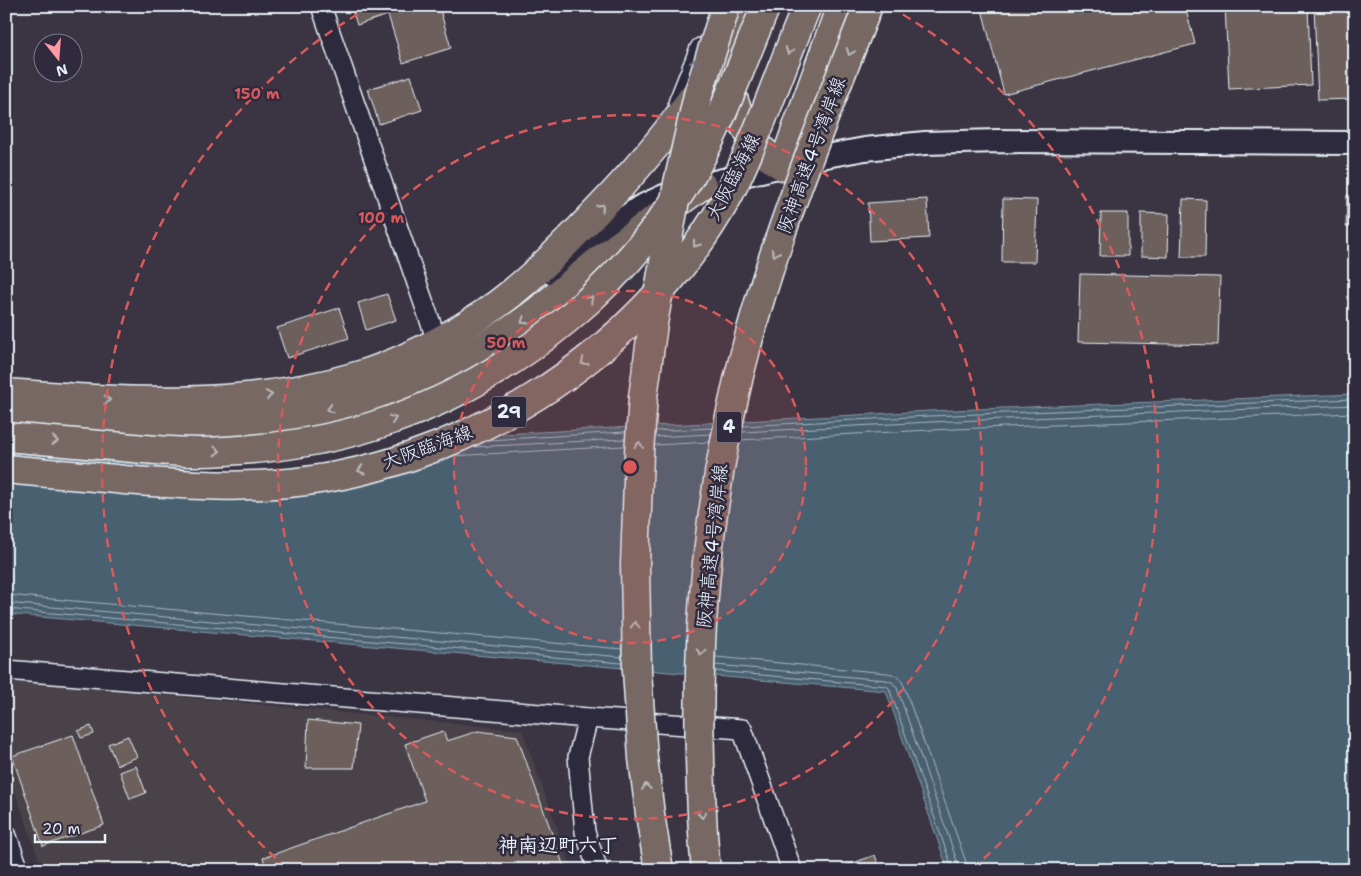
<svg xmlns="http://www.w3.org/2000/svg" width="1361" height="876" font-family="'Shantell Sans','Klee One',sans-serif">
<rect width="100%" height="100%" fill="#3b3543"/>
<filter id="ink" filterUnits="userSpaceOnUse"><feTurbulence type="fractalNoise" baseFrequency=".02" numOctaves="2"/><feDisplacementMap in="SourceGraphic" scale="10" xChannelSelector="R" yChannelSelector="G"/><feConvolveMatrix kernelMatrix="1 2 1 2 8 2 1 2 1" color-interpolation-filters="sRGB"/></filter>
<g filter="url(#ink)">
<path fill="#4a424a" d="M6 680 522 730 572 870H43L6 767Z"/>
<path fill="#486171" stroke="#889ba7" d="M1355 394V870H948L886 691 6 614V452L228 473 285 472 345 465 447 437 929 411Z"/>
<g fill="none" stroke-linecap="round" stroke-linejoin="round">
<g stroke="#a8b7c2" stroke-width="1">
<path d="M743 426 929 416 1355 399"/>
<path d="M656 431 712 428"/>
<path d="M742 432 930 422 1355 405"/>
<path d="M655 437 711 434"/>
<path d="M488 440 625 432"/>
<path d="M740 440 930 430 1355 413"/>
<path d="M655 445 710 442"/>
<path d="M473 447 625 439"/>
<path d="M452 456 624 446"/>
<path d="M6 595 622 649"/>
<path d="M6 603 622 657"/>
<path d="M6 609 622 663"/>
<path d="M716 657 887 673C895 674 901 678 904 686L966 862 967 870"/>
<path d="M715 665 886 680 892 682 897 688 958 864 959 870"/>
<path d="M715 671 886 686 889 688 953 870"/>
</g>
</g>
<g fill="#6d615c" stroke="#e8f1f8">
<path d="M351 6H439L451 48 403 63 388 15 357 25Z"/>
<path d="M981 6H1185L1195 44 1004 94Z"/>
<path d="M1225 6H1308L1311 85 1229 89Z"/>
<path d="M1314 6H1355V99L1318 100Z"/>
<path d="M411 76 422 110 379 124 368 89Z"/>
<path d="M1347 195H1355V227H1346Z"/>
<path d="M927 199 929 238 870 241 868 203Z"/>
<path d="M1003 199 1037 200 1035 262H1002Z"/>
<path d="M1183 199 1206 200 1205 257H1181Z"/>
<path d="M1101 213H1128V256H1100Z"/>
<path d="M1141 213 1169 214 1168 257 1141 256Z"/>
<path d="M1080 274 1220 277 1218 345 1078 342Z"/>
<path d="M387 294 396 320 366 330 358 303Z"/>
<path d="M339 308 349 338 287 358 277 328Z"/>
<path d="M308 720 358 725 354 768H306Z"/>
<path d="M91 726 94 734 81 738 78 731Z"/>
<path d="M443 731 447 741 478 731 517 736 565 870H267L263 858 425 801 405 744Z"/>
<path d="M73 735 104 825 43 846 12 756Z"/>
<path d="M128 736 137 757 117 765 108 744Z"/>
<path d="M136 766 146 793 130 799 120 772Z"/>
<path d="M875 855 880 870H834Z"/>
</g>
<g fill="none" stroke-linecap="round" stroke-linejoin="round">
<g stroke="#e8f1f8" stroke-width="22">
<g id="minor">
<path d="M321 6 437 341"/>
<path d="M678 103 700 48"/>
<path d="M6 670 588 718 578 757 585 832 598 870"/>
<path d="M588 718 742 729 792 870"/>
<path d="M6 834 19 870"/>
</g>
</g>
<g stroke="#e8f1f8" stroke-width="26">
<path id="tertiary" d="M551 273 590 242 640 207 664 196 702 185 815 158 865 149 925 143 998 141 1355 143"/>
</g>
<g stroke="#e8f1f8" stroke-width="31">
<g id="primary">
<path d="M729 74C730 100 745 134 764 152 769 157 776 162 783 166L841 6"/>
<path d="M6 393C123 402 243 410 357 376 397 364 436 344 471 322 520 292 561 249 600 208 657 148 711 83 744 6"/>
<path d="M6 418C37 420 67 423 98 425 118 426 139 425 159 425 186 426 213 427 240 424 332 416 421 386 500 337 535 316 565 288 597 262 631 235 667 211 702 185"/>
</g>
</g>
<use href="#minor" stroke="#2f2a3d" stroke-width="19"/>
<use href="#tertiary" stroke="#2f2a3d" stroke-width="22"/>
<use href="#primary" stroke="#776864" stroke-width="28"/>
<g stroke="#e8f1f8" stroke-width="31" stroke-linecap="butt">
<g id="primary-bridge">
<path d="M6 437C45 440 84 444 123 447 156 450 191 454 225 451 281 448 338 439 391 420 518 375 629 283 696 167 724 116 743 60 766 6"/>
<path d="M6 469C46 473 86 476 125 480 176 484 224 488 275 484 457 472 639 356 727 198 742 170 753 142 765 112 779 77 792 41 807 6"/>
</g>
</g>
<g stroke="#e8f1f8" stroke-width="31" stroke-linecap="butt">
<g id="motorway-bridge">
<path d="M659 870 650 814 643 758 637 671 635 565 639 453 643 397 653 324 678 183 698 95 726 6"/>
<path d="M706 870C702 833 701 795 700 758 696 614 712 469 751 330 782 219 826 113 868 6"/>
</g>
</g>
<use href="#primary-bridge" stroke="#776864" stroke-width="28"/>
<use href="#motorway-bridge" stroke="#776864" stroke-width="28"/>
</g>
<defs><path id="oneway-chevron" d="M-2-3.5L2.5 0L-2 3.5" fill="none" stroke-width="1.6" stroke-linecap="round" stroke-linejoin="round" transform="scale(1.25)"/></defs>
<g stroke="#bbbabd">
<use href="#oneway-chevron" transform="translate(789 51) rotate(112)"/>
<use href="#oneway-chevron" transform="translate(850 52) rotate(112)"/>
<use href="#oneway-chevron" transform="translate(601 207) rotate(-46)"/>
<use href="#oneway-chevron" transform="translate(696 244) rotate(126)"/>
<use href="#oneway-chevron" transform="translate(775 253) rotate(109)"/>
<use href="#oneway-chevron" transform="translate(590 299) rotate(-44)"/>
<use href="#oneway-chevron" transform="translate(524 321) rotate(146)"/>
<use href="#oneway-chevron" transform="translate(584 362) rotate(142)"/>
<use href="#oneway-chevron" transform="translate(269 395) rotate(-8)"/>
<use href="#oneway-chevron" transform="translate(107 400) rotate(2)"/>
<use href="#oneway-chevron" transform="translate(330 409) rotate(165)"/>
<use href="#oneway-chevron" transform="translate(393 419) rotate(-20)"/>
<use href="#oneway-chevron" transform="translate(55 441) rotate(5)"/>
<use href="#oneway-chevron" transform="translate(639 445) rotate(-85)"/>
<use href="#oneway-chevron" transform="translate(217 451)"/>
<use href="#oneway-chevron" transform="translate(361 470) rotate(166)"/>
<use href="#oneway-chevron" transform="translate(635 625) rotate(-92)"/>
<use href="#oneway-chevron" transform="translate(701 652) rotate(93)"/>
<use href="#oneway-chevron" transform="translate(646 787) rotate(-97)"/>
<use href="#oneway-chevron" transform="translate(702 815) rotate(87)"/>
</g>
<use stroke="#70707e" href="#oneway-chevron" transform="translate(695 62) rotate(-70)"/>
</g>
<circle cx="630" cy="467" r="176" fill="#da5a5c" fill-opacity=".12"/>
<g fill="none" stroke="#da5a5c" stroke-width="2.5" stroke-dasharray="9 6">
<circle cx="630" cy="467" r="176"/>
<circle cx="630" cy="467" r="352"/>
<path d="M287 868A528 528 0 0 1 370 7M890 7A528 528 0 0 1 973 868"/>
</g>
<g text-anchor="middle" dominant-baseline="central" stroke-width="5" stroke-linejoin="round" paint-order="stroke">
<g fill="#2f2a3d" stroke="#b0b5c0" stroke-width="1">
<rect x="491.5" y="396.5" width="35" height="31" rx="4"/>
<rect x="716.5" y="411.5" width="25" height="31" rx="4"/>
</g>
<g font-size="18" font-weight="bold" fill="#e8f1f8">
<text x="509" y="412">29</text>
<text x="729" y="427">4</text>
</g>
<g font-size="19" fill="#e8f1f8" stroke="#2f2a3d">
<text transform="translate(811 155) rotate(-70)">阪神高速4号湾岸線</text>
<text transform="translate(733 177) rotate(-63)">大阪臨海線</text>
<text transform="translate(427 447) rotate(-20)">大阪臨海線</text>
<text transform="translate(712 546) rotate(-84)">阪神高速4号湾岸線</text>
</g>
<g font-size="20" font-weight="bold" fill="#e8f1f8" stroke="#2f2a3d">
<text x="558" y="845">神南辺町六丁</text>
</g>
</g>
<circle cx="630" cy="467" r="8" fill="#da5a5c" stroke="#2f2a3d" stroke-width="2.5"/>
<g font-size="15" text-anchor="middle" font-weight="bold" fill="#da5a5c" stroke="#2f2a3d" stroke-width="5" stroke-linejoin="round" paint-order="stroke">
<text x="257" y="99">150 m</text>
<text x="381" y="223">100 m</text>
<text x="506" y="348">50 m</text>
</g>
<rect width="1361" height="876" fill="none" stroke="#2f2a3d" stroke-width="25"/>
<rect x="12" y="12" width="1336" height="851" fill="none" stroke="#e8f1f8" stroke-width="2" filter="url(#ink)"/>
<g transform="translate(58 58) rotate(163)"><circle r="24" fill="#2f2a3d" stroke="#797a88"/>
<path d="M0-4L9 19L0 12L-9 19Z" fill="#ff9aa2"/>
<text y="-8" font-size="14" font-weight="bold" text-anchor="middle" fill="#e8f1f8">N</text>
</g>
<path d="M35 834v8h70v-8" fill="none" stroke="#e8f1f8" stroke-width="2.5"/>
<text x="42" y="834" font-size="15" fill="#e8f1f8" stroke="#2f2a3d" stroke-width="4" paint-order="stroke">20 m</text>
</svg>
